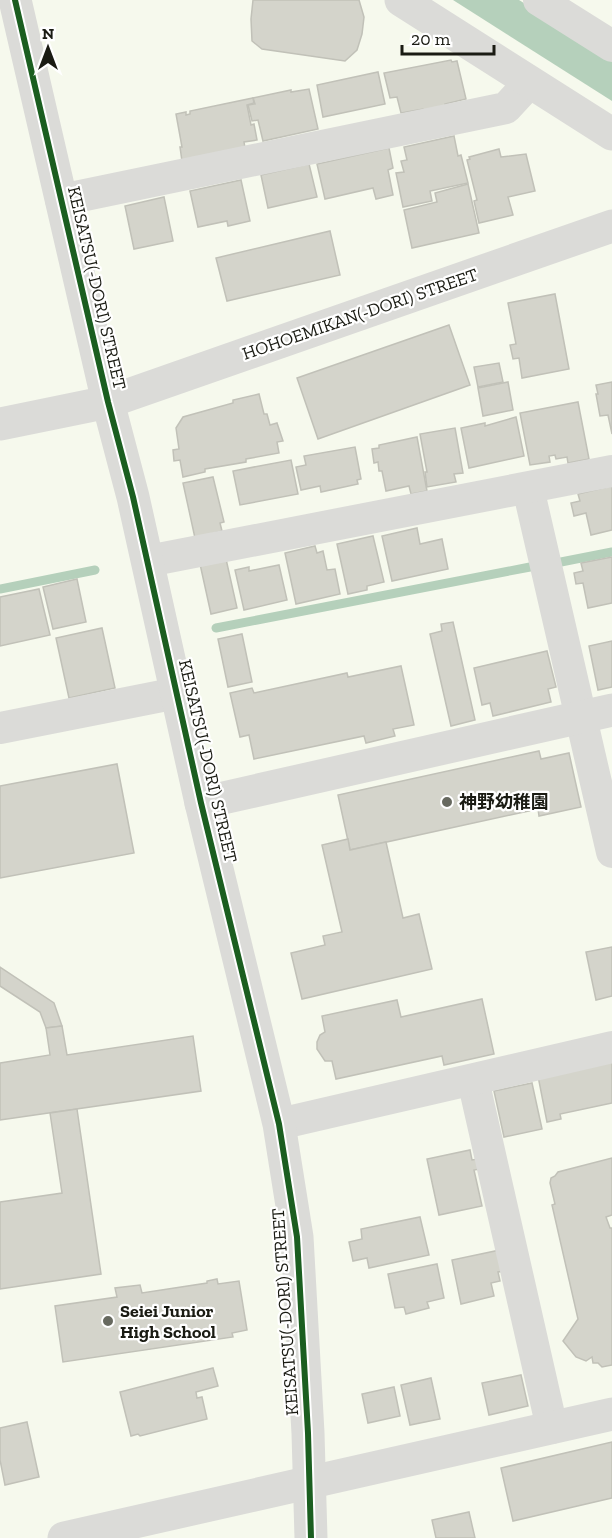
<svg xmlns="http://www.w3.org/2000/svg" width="612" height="1538" font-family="'Zilla Slab','Noto Sans JP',serif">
<rect width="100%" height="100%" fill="#f6f9ed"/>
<path fill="#b5d0bb" d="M453 0H519L612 58V101Z"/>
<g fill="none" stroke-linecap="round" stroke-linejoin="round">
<g stroke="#b5d0bb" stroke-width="9">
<path d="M561 562 612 552"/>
<path d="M0 589 95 570"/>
<path d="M216 628 530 567"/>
</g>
</g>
<g fill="#d4d4cb" stroke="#c1c1b8" stroke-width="1.5">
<path d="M253 0H359L364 17 362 34 357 50 345 61 262 49 252 41 251 19Z"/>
<path d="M451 60 452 62 457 61 466 99 445 104 446 109 424 113 423 109 401 113 397 97 390 98 384 73Z"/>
<path d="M378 72 385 104 323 117 317 85Z"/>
<path d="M309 89 318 129 263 141 258 120 252 121 248 105 255 104 253 98 291 90V92Z"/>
<path d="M253 98 254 103 247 105 251 125 254 124 257 140 244 142 245 148 182 161 180 147H182L176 114 186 112V115L190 114V111Z"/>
<path d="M454 136 458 156 461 155 468 183 430 191 432 201 403 207 396 173 404 172 401 161 407 160 404 147Z"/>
<path d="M389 148 393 168 388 170 393 195 376 199 373 188 325 199 317 164Z"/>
<path d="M499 149 501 157 526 154 535 191 508 197 513 215 479 223 474 201 477 200 467 160 470 159 469 157Z"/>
<path d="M309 164 317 197 268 208 261 175Z"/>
<path d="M241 180 250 221 228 226 227 221 198 227 190 191Z"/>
<path d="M468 184 479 233 412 248 404 210 437 202 435 193Z"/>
<path d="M164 197 173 241 134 249 125 206Z"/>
<path d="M330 231 340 275 227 301 216 258Z"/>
<path d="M555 294 569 369 522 378 519 358 513 359 510 345 516 344 508 303Z"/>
<path d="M449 325 470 385 318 439 297 378Z"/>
<path d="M499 363 503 382 478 387 474 367Z"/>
<path d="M508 382 513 410 483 416 478 388Z"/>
<path d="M612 382V434L608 415 600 416 596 394H598L596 385Z"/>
<path d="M259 394 264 414H267L270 425 277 423 283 441 277 442 279 453 246 459V462L205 469V472L183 477 180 460 174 461 173 450 179 449 176 428 183 417 233 403V400Z"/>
<path d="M578 402 589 459 568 463 567 457 556 459 555 455 549 456 550 462 530 465 520 413Z"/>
<path d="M516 417 524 456 469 468 461 428 485 423V426Z"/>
<path d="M455 428 463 473 454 474 456 482 427 487 425 472H427L420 434Z"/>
<path d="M417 437 427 491 411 494 409 486 386 491 382 471H379L378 462 374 463 372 449 379 448V445Z"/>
<path d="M355 447 361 479 357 480 358 484 321 492 320 486 301 490 296 467 306 465 304 456Z"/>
<path d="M291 460 298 494 240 505 233 471Z"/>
<path d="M213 477 224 522 220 523 222 531 195 538 183 483Z"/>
<path d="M612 486V530L591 535 586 513 574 516 571 503 580 501 578 494Z"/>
<path d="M417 528 420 544 442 539 448 569 392 581 382 536Z"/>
<path d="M373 536 384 582 367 586V590L348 594 337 544Z"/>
<path d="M315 546 317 553 323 551 327 570 335 569 340 594 296 604 285 553Z"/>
<path d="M612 557V603L588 608 583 583 576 584 574 573 583 571 581 563Z"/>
<path d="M226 559 237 608 211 614 200 564Z"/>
<path d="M279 565 287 600 244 610 235 570 249 567V571Z"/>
<path d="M77 579 86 622 53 629 43 587Z"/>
<path d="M39 589 50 635 0 646V597Z"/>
<path d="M453 622 475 720 451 726 430 634 442 631 441 624Z"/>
<path d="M102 628 115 688 69 698 56 638Z"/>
<path d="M242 634 252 682 228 687 218 639Z"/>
<path d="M612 641V687L598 690 589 646Z"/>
<path d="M547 651 556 687 548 689 551 702 493 716 490 703 482 705 474 668Z"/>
<path d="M401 666 414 725 393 729 395 736 366 743 364 736 254 759 249 735 240 737 230 693 252 688 254 693 347 673 348 677Z"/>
<path d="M539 751 541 759 569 753 581 807 539 816 538 809 350 850 338 795Z"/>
<path d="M117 764 134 853 0 878V786Z"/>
<path d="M348 839 350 850 386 842 403 918 419 914 432 969 302 999 291 953 325 945 323 936 342 932 322 845Z"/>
<path d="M612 947V996L596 1000 586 952Z"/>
<path d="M0 967 54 1003 62 1026 46 1028 40 1012 0 986Z"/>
<path d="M482 999 494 1054 444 1065 442 1056 336 1079 332 1061H325L317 1049V1042L320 1035 325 1032 322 1016 397 1000 401 1017Z"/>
<path d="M62 1026 67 1055 193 1036 201 1091 0 1120V1063L50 1055 46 1028Z"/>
<path d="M612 1060V1103L560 1114 561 1119 547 1122 538 1076Z"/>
<path d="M532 1083 542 1129 504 1137 494 1091Z"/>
<path d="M77 1109 101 1274 0 1289V1202L62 1193 50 1113Z"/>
<path d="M470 1150 472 1160 478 1159 480 1169 474 1170 482 1206 439 1215 427 1159Z"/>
<path d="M612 1158V1215L606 1217 610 1228H612V1365L602 1367 598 1363H593L592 1357 586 1361 576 1357 563 1341 578 1319 552 1205 555 1204 550 1183 551 1178 555 1176 558 1172Z"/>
<path d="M420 1217 429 1255 369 1268 367 1258 353 1261 349 1242 362 1239 361 1229Z"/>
<path d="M500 1250 505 1271 498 1272 500 1281 491 1283 494 1296 461 1304 452 1260Z"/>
<path d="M437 1264 444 1298 427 1302 429 1308 406 1314 404 1307 395 1308 388 1274Z"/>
<path d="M217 1279 218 1284 239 1281 247 1330 232 1333 233 1337 63 1362 55 1306 117 1297 115 1288 140 1285 142 1293 207 1283V1281Z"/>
<path d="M213 1368 218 1386 196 1392 197 1398 202 1397 207 1419 140 1436 138 1434 131 1436 120 1392Z"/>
<path d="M521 1375 528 1406 489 1415 482 1383Z"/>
<path d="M431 1378 440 1419 410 1425 401 1385Z"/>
<path d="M394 1387 400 1416 368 1423 362 1394Z"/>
<path d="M27 1422 39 1477 5 1485 0 1460V1428Z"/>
<path d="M612 1442V1498L513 1521 501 1468Z"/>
<path d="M469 1512 475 1538H436L432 1520Z"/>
</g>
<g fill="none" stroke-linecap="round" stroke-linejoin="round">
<g stroke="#dbdbd8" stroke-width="32">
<path d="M539 0 612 46"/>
<path d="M61 200 506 108 530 82"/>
<path d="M528 488 612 852"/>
<path d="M148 561 612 471"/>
<path d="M0 728 177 693"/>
<path d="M473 1080 552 1428"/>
<path d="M279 1124 612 1047"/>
</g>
<g stroke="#dbdbd8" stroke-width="33">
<path d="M15 0 108 402 133 497 201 803 279 1124 297 1237 308 1433 311 1538"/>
<path d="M401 0 612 134"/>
<path d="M0 424 108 402 612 226"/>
<path d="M201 803 612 710"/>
<path d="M64 1538 612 1414"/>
</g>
<g stroke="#fff" stroke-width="10">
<path id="cycleway" d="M15 0 108 402 133 497 201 803 279 1124 297 1237 308 1433 311 1538"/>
</g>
<use href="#cycleway" stroke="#1b5e20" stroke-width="6"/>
</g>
<g fill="#67695f" stroke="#fff" stroke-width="2">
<circle cx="447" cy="802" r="6"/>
<circle cx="108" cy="1321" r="6"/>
</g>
<g text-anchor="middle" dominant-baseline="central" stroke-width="4.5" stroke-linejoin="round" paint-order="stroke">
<g font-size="18" fill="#1a1b13" stroke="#fff">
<text transform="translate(97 288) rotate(77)">KEISATSU(-DORI) STREET</text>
<text transform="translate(360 314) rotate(-19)">HOHOEMIKAN(-DORI) STREET</text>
<text transform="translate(208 761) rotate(77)">KEISATSU(-DORI) STREET</text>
<text transform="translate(285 1312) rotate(-94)">KEISATSU(-DORI) STREET</text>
</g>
<g font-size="18" font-weight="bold" fill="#1a1b13" stroke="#fff" text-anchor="start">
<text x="459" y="802">神野幼稚園</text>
<text x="120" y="1311">Seiei Junior<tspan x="120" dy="21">High School</tspan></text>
</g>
</g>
<g transform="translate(48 48)" stroke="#ffffff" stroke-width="4.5" paint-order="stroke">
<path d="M0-4.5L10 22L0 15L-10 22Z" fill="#1a1b13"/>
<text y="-9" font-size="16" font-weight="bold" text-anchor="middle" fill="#1a1b13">N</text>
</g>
<path d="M402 45v9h92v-9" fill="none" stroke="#1a1b13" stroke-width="3"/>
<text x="411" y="45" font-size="18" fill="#1a1b13" stroke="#ffffff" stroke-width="4.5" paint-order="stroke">20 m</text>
</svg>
